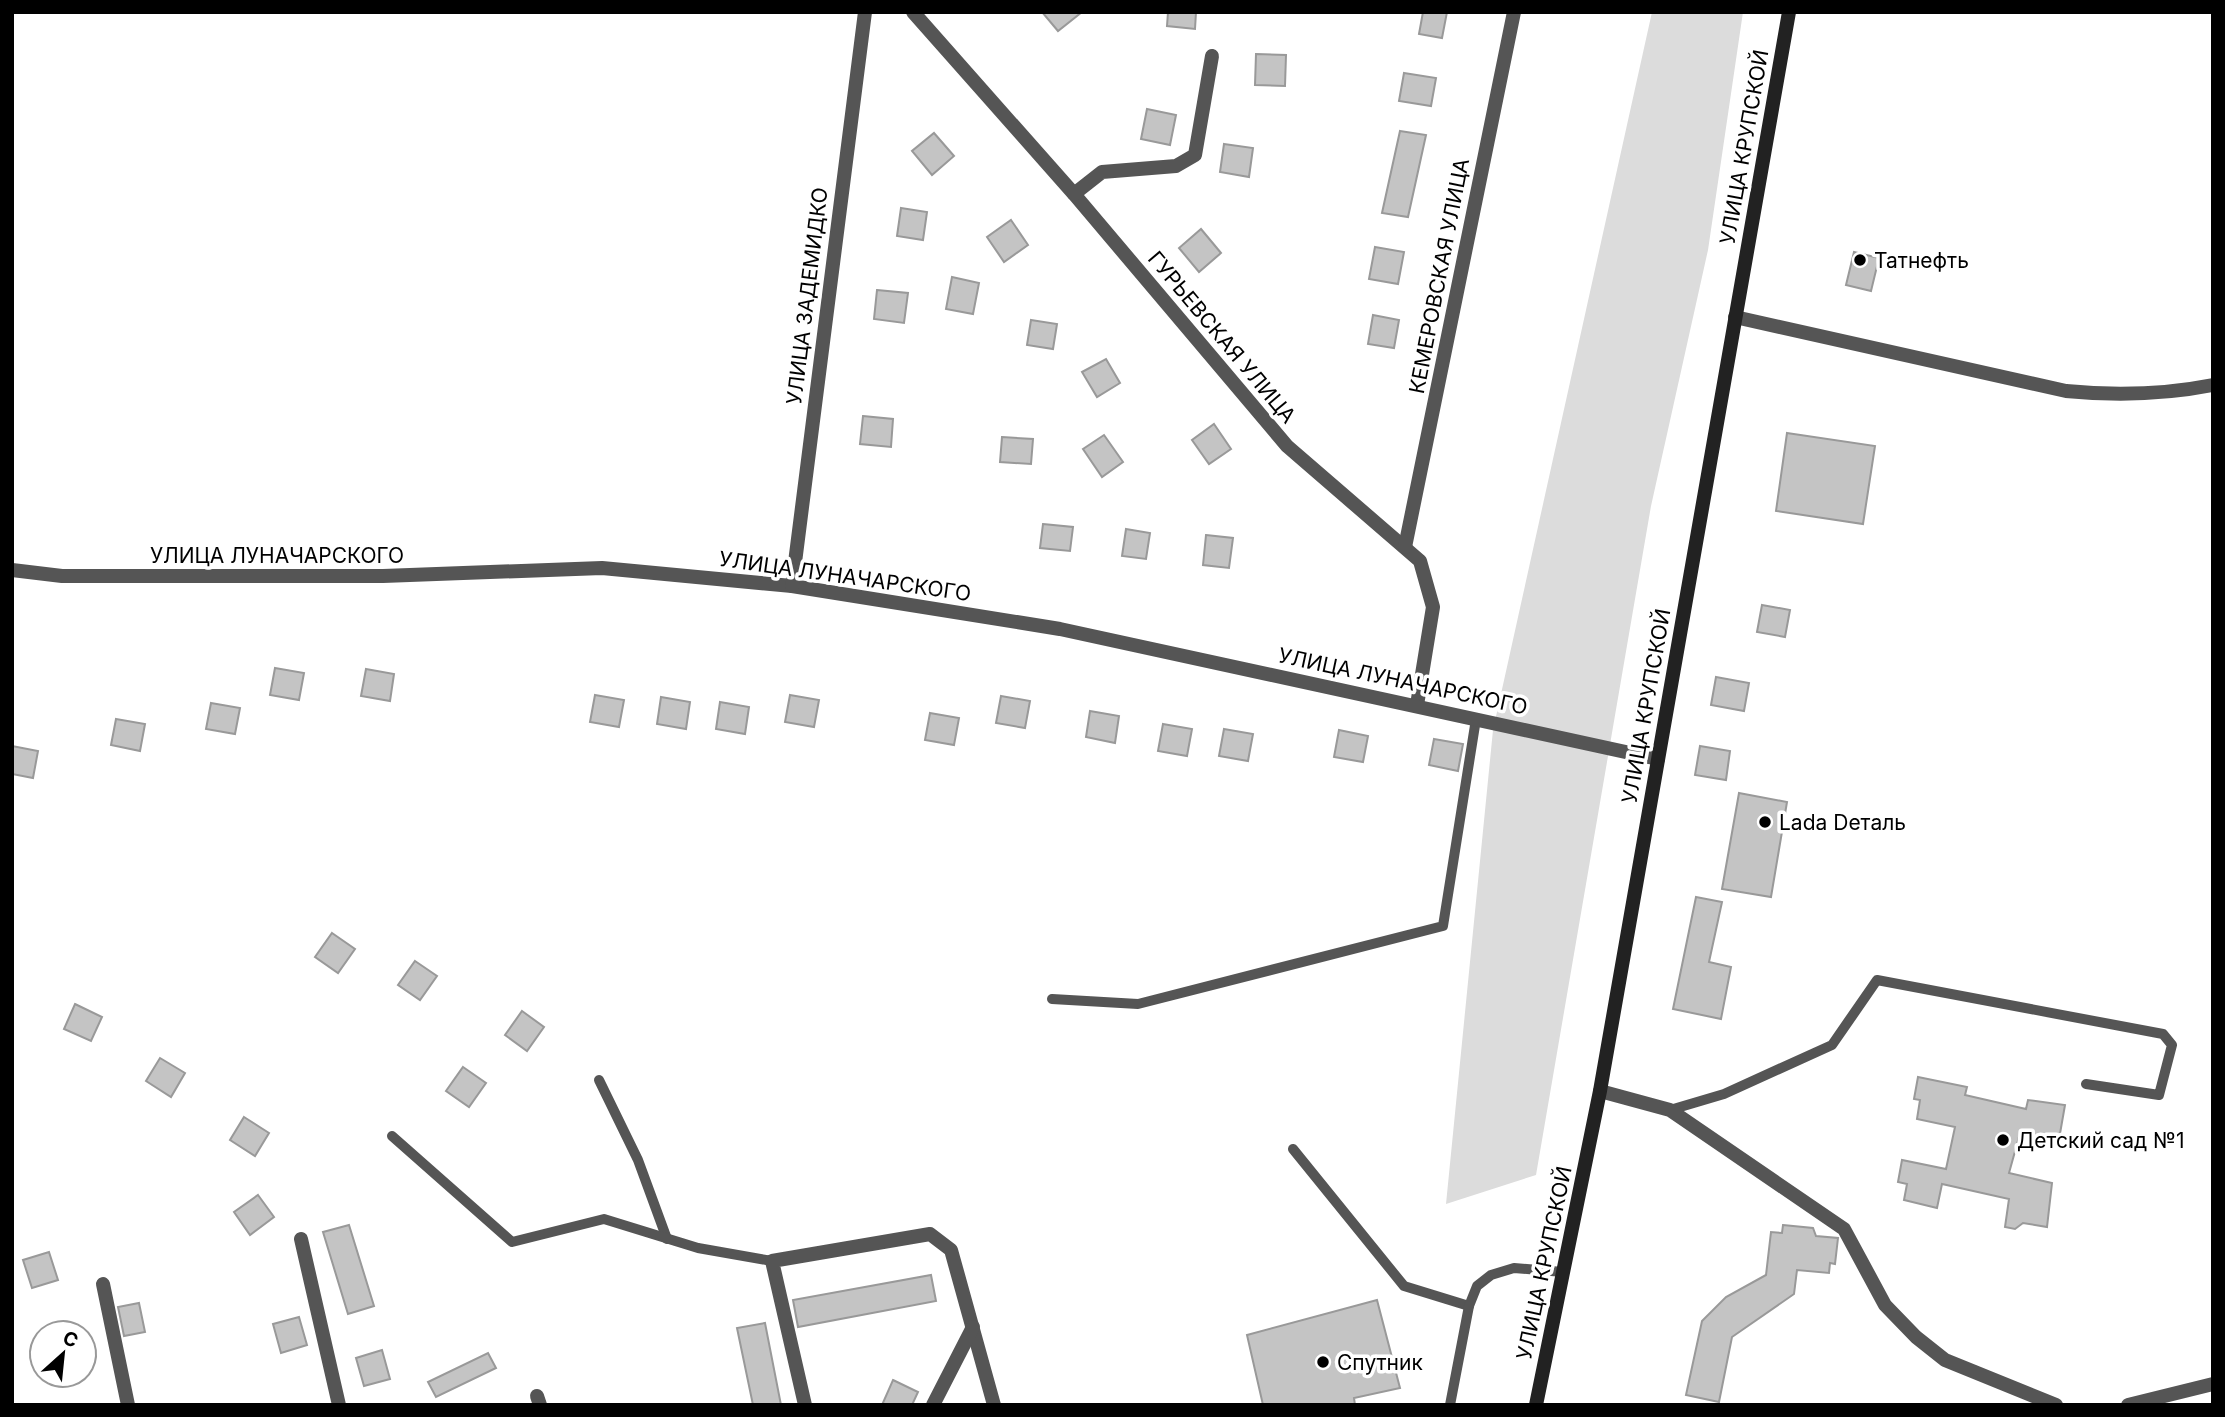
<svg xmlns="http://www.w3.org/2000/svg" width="2225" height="1417" font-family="Inter,sans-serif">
<rect width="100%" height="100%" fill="#fff"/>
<path fill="#dcdcdc" d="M1652 12H1743L1708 250 1651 506 1536 1175 1446 1204 1493 730Z"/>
<g fill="#c4c4c4" stroke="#999" stroke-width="2">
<path d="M1042 12H1082L1058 31Z"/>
<path d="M1168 12H1196L1195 29 1167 26Z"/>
<path d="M1423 12H1447L1442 38 1419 34Z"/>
<path d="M1256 54 1286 55 1285 86 1255 85Z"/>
<path d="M1404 73 1436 78 1431 106 1399 101Z"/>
<path d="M1147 109 1176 115 1170 145 1141 139Z"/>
<path d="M1400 131 1426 135 1408 217 1382 213Z"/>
<path d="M934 133 954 156 932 175 912 151Z"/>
<path d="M1224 144 1253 148 1249 177 1220 172Z"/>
<path d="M901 208 927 212 923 240 897 236Z"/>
<path d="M1011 220 1028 245 1004 262 987 237Z"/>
<path d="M1201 229 1221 253 1199 272 1179 248Z"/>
<path d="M1375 247 1404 252 1398 284 1369 279Z"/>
<path d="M1854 252 1879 258 1871 291 1846 285Z"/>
<path d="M952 277 979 283 973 314 946 309Z"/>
<path d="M877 290 908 293 904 323 874 319Z"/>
<path d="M1373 315 1399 320 1394 348 1368 344Z"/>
<path d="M1031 320 1057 324 1053 349 1027 345Z"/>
<path d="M1106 359 1120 383 1097 397 1082 372Z"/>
<path d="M863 416 893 419 891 447 860 444Z"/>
<path d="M1214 424 1231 449 1209 464 1192 440Z"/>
<path d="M1787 433 1875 446 1863 524 1776 511Z"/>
<path d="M1104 435 1123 462 1102 477 1083 449Z"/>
<path d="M1002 437 1033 439 1031 464 1000 462Z"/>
<path d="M1043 524 1073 527 1070 551 1040 548Z"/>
<path d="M1126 529 1150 533 1146 559 1122 556Z"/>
<path d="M1206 535 1233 538 1229 568 1203 565Z"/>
<path d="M1762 605 1790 610 1785 637 1757 632Z"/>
<path d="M275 668 304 673 299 700 270 695Z"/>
<path d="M366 669 394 674 390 701 361 696Z"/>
<path d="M1716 677 1749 683 1744 711 1711 705Z"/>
<path d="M595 695 624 700 619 727 590 722Z"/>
<path d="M790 695 819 700 814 727 785 722Z"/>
<path d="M1001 696 1030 701 1025 728 996 723Z"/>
<path d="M661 697 690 702 686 729 657 724Z"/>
<path d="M720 702 749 707 745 734 716 729Z"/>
<path d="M211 703 240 708 235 734 206 729Z"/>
<path d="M1090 711 1119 716 1115 743 1086 737Z"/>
<path d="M930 713 959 718 954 745 925 740Z"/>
<path d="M116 719 145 724 140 751 111 745Z"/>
<path d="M1163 724 1192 729 1187 756 1158 751Z"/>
<path d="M1224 729 1253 734 1248 761 1219 756Z"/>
<path d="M1339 730 1368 736 1363 762 1334 757Z"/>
<path d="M1434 739 1463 744 1458 771 1429 765Z"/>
<path d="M12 746 38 751 33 778 12 774Z"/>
<path d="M1700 746 1730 751 1726 780 1695 775Z"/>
<path d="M1739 793 1787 802 1771 897 1722 889Z"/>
<path d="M1696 897 1722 902 1709 962 1731 967 1721 1019 1673 1009Z"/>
<path d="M332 933 355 949 338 973 315 957Z"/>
<path d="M415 961 437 976 420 1000 398 985Z"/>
<path d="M75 1004 102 1017 91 1041 64 1029Z"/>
<path d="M522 1011 544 1027 527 1051 505 1035Z"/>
<path d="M160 1058 185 1073 171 1097 146 1081Z"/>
<path d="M463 1067 486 1083 469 1107 446 1091Z"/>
<path d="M1918 1077 1967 1087 1965 1095 2026 1109 2028 1100 2065 1105 2058 1145 2019 1137 2009 1173 2052 1183 2047 1227 2023 1223 2015 1229 2005 1227 2009 1199 1942 1184 1937 1208 1904 1200 1907 1184 1898 1182 1902 1160 1946 1169 1955 1127 1917 1119 1920 1100 1914 1099Z"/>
<path d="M244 1117 269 1133 255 1156 230 1140Z"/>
<path d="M258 1195 274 1217 250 1235 234 1212Z"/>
<path d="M349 1225 374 1306 348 1314 323 1232Z"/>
<path d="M1783 1225 1813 1228 1816 1236 1838 1238 1835 1264 1830 1263 1829 1273 1797 1270 1794 1294 1732 1337 1719 1402 1686 1395 1702 1321 1726 1297 1766 1275 1771 1232 1782 1233Z"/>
<path d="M49 1252 58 1280 32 1288 23 1260Z"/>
<path d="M931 1275 936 1301 798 1327 793 1300Z"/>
<path d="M1377 1300 1400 1388 1354 1398 1355 1405H1263L1247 1335Z"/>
<path d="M139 1303 145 1332 124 1336 118 1307Z"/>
<path d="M299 1317 307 1345 281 1353 273 1324Z"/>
<path d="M765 1323 781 1405H753L737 1328Z"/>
<path d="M382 1350 390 1379 364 1386 356 1358Z"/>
<path d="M488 1353 496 1368 436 1397 428 1382Z"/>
<path d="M893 1380 918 1392 912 1405H882Z"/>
</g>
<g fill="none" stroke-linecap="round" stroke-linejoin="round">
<g stroke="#555" stroke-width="10">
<path d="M1052 999 1138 1004 1443 926 1476 719"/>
<path d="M599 1080 638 1160 667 1239"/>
<path d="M1670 1110 1724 1094 1832 1045 1877 980 2163 1034 2172 1045 2159 1095 2086 1084"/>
<path d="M392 1136 512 1242 604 1219 698 1248 772 1261"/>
<path d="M1293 1149 1404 1286 1469 1306"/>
<path d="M1450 1405 1469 1306 1477 1286 1491 1275 1514 1268 1563 1272"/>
</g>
<g stroke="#555" stroke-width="14">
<path d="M913 12 1074 194 1287 446 1420 561 1433 607 1417 705"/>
<path d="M1074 194 1102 172 1176 166 1195 155 1212 56"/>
<path d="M1735 317 2066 391C2117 396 2162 395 2213 385"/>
<path d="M1405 547 1514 12"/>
<path d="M12 570 62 576H383L602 568 792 586 1060 629 1658 759"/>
<path d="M792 586 865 12"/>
<path d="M1600 1091 1670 1110 1844 1229 1885 1305 1916 1337 1945 1360 2056 1405"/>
<path d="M301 1239 339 1405"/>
<path d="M103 1284 128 1405"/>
<path d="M537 1396 540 1405"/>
<path d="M805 1405 772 1261 930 1234 951 1250 994 1405"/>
<path d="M933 1405 973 1327"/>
<path d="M2128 1405 2213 1384"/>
</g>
<path stroke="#222" stroke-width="14" d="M1536 1405 1600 1091 1789 12"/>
</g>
<g fill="#000" stroke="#fff" stroke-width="2.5">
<circle cx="1860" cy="260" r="7"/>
<circle cx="1765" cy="822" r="7"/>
<circle cx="2003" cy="1140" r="7"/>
<circle cx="1323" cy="1362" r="7"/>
</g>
<g text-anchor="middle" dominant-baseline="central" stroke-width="7" stroke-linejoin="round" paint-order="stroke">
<g font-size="21" fill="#000" stroke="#fff">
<text transform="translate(1744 147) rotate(-80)">УЛИЦА КРУПСКОЙ</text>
<text transform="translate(1439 276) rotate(-79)">КЕМЕРОВСКАЯ УЛИЦА</text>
<text transform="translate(807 296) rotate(-83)">УЛИЦА ЗАДЕМИДКО</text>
<text transform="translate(1222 337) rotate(50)">ГУРЬЕВСКАЯ УЛИЦА</text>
<text x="277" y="555">УЛИЦА ЛУНАЧАРСКОГО</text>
<text transform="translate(845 576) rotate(8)">УЛИЦА ЛУНАЧАРСКОГО</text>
<text transform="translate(1403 681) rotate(12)">УЛИЦА ЛУНАЧАРСКОГО</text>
<text transform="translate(1646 706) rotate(-80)">УЛИЦА КРУПСКОЙ</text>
<text transform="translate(1544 1263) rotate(-78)">УЛИЦА КРУПСКОЙ</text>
</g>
<g font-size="21" fill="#000" stroke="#fff" text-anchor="start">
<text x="1874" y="260">Татнефть</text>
<text x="1779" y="822">Lada Dеталь</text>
<text x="2017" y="1140">Детский сад №1</text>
<text x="1337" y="1362">Спутник</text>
</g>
</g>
<rect width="2225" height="1417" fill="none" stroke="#000000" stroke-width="28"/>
<g transform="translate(63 1354) rotate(27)"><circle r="33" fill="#ffffff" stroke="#999999" stroke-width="2"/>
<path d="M0-5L12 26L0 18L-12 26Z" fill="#000000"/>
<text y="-10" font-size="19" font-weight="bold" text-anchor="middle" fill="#000000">С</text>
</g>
</svg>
